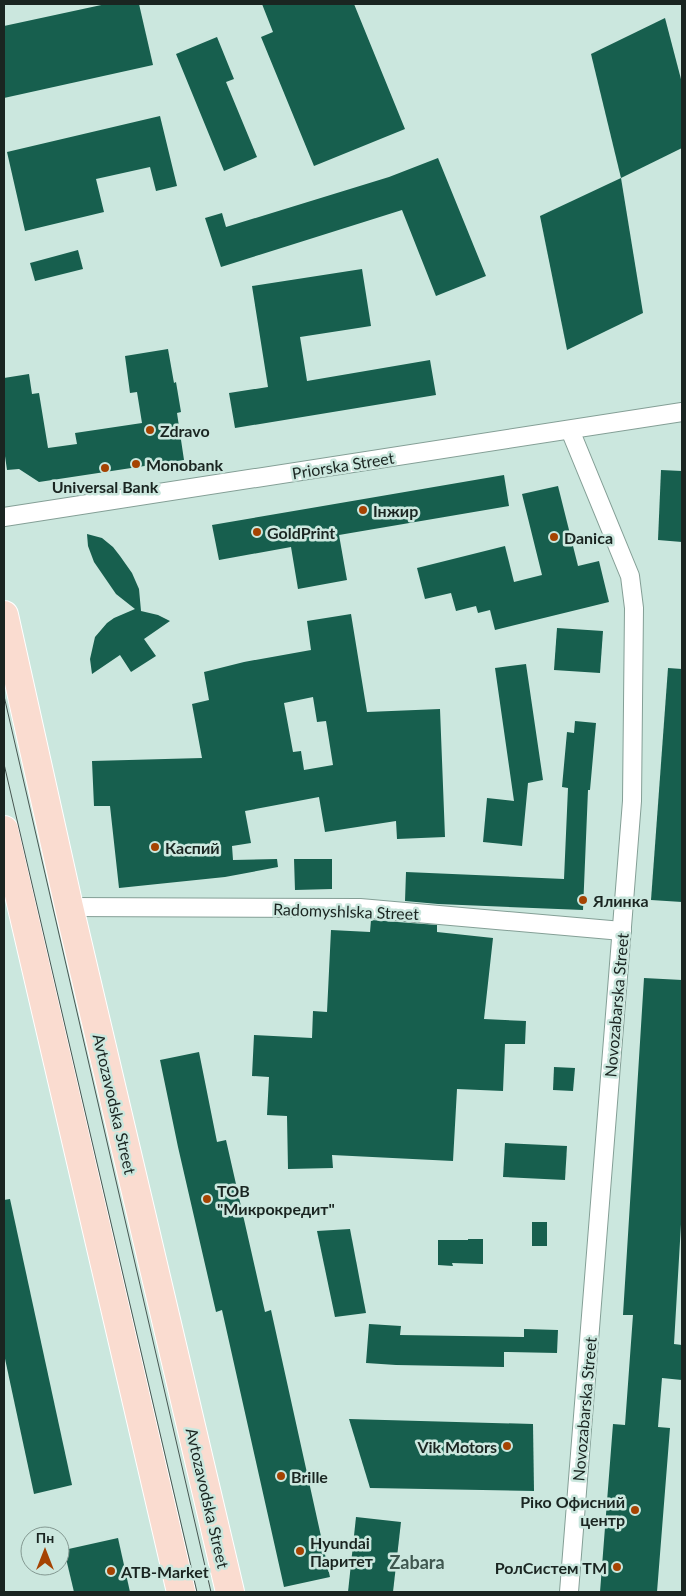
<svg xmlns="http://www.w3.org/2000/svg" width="686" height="1596" font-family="Lato,sans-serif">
<rect width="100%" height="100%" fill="#cbe7de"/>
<g fill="#175f4e" fill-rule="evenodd">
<path d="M106 4H139L153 65 4 98V26Z"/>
<path d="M262 4H354L405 129 314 166 261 37 273 32Z"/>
<path d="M665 18 682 83V148L621 178 591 54Z"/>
<path d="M217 37 234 79 226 82 257 157 224 171 176 54Z"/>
<path d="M160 116 177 186 156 191 150 167 96 179 104 212 25 231 7 152Z"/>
<path d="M438 158 486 276 436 296 402 210 221 267 205 218 222 213 226 227 389 177Z"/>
<path d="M621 178 643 313 567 350 540 216Z"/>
<path d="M78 250 83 269 35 281 30 263Z"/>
<path d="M362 269 371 326 300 337 307 381 430 360 436 395 235 428 229 393 268 387 252 286Z"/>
<path d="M168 349 174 383 176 382 181 412 177 413 184 460 39 482 19 469 7 470 4 449V378L29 374 32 394 39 393 48 448 77 444 75 433 142 423 137 392 130 393 125 356Z"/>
<path d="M661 470 682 471V542L658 540Z"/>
<path d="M504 475 509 506 339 535 347 580 298 589 291 547 219 560 212 525Z"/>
<path d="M558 486 578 566 599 561 609 602 495 630 490 610 478 613 476 606 456 611 451 593 425 599 417 568 505 546 514 582 542 575 522 494Z"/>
<path d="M87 534 102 538 113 547 120 556 132 573 139 589 141 611 158 615 170 621 144 639 156 656 131 672 120 655 92 674 90 659 95 637 107 623 114 618 135 609 116 594 94 562 88 546Z"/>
<path d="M351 614 367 712 440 709 445 837 397 839 396 821 325 832 319 797 245 811 251 843 232 846 233 860 277 859 278 867 225 877 119 888 110 806H94L92 761 202 758 192 704 209 700 204 672 244 662 311 650 307 621ZM313 697 317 722 326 721 333 765 304 770 301 751 293 752 284 703Z"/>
<path d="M557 628 603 631 600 673 554 670Z"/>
<path d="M526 664 543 780 528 783 522 846 483 842 487 798 514 801 495 668Z"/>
<path d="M668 668 682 669V902L651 900Z"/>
<path d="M575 721 596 723 590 790H588L583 910 438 904 405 901 406 872 564 879 568 788 562 787 567 732 574 733Z"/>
<path d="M294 859H332V889L295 890Z"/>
<path d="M371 920 437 925V932L493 938 484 1019 526 1021 525 1044H505L503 1091 457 1089 453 1161 332 1155 333 1168 288 1169 287 1116 267 1115 269 1077 252 1076 254 1035 312 1038 313 1011 327 1012 331 930 370 932Z"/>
<path d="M644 978 682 980V1207L674 1344 682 1345V1380L662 1378 658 1427 670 1428 657 1592H600L613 1424 625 1425 633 1315H623Z"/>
<path d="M199 1052 217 1142 226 1140 265 1312 271 1310 330 1577 284 1587 222 1310 216 1312 178 1147 160 1060Z"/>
<path d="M554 1067 575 1068 573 1091 553 1090Z"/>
<path d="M505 1143 567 1146 565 1180 503 1177Z"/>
<path d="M10 1199 72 1485 34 1494 4 1354V1200Z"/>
<rect x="532" y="1222" width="15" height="24"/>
<path d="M350 1229 366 1313 335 1317 317 1231Z"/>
<path d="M468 1239H483V1264L452 1263 453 1266 438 1265V1240H468Z"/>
<path d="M369 1324 401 1326 400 1335 524 1337V1329L558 1330 557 1353 504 1352V1367L396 1365 366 1363Z"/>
<path d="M349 1419 533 1424 534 1491 370 1488Z"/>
<path d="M356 1517 401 1522 393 1592H348Z"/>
<path d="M118 1538 130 1592H74L64 1550Z"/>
</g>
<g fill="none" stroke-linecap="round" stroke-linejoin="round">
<g stroke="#849f96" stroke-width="20">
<g id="minor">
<path d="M4 517 682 412"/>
<path d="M69 907 360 908 622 931"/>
<path d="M569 1592 632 801 634 608 630 576 570 430"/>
</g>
</g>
<g stroke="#fff" stroke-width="30">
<g id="primary">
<path d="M4 615 69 907 230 1592"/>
<path d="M4 830 181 1592"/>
</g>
</g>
<use href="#minor" stroke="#fff" stroke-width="18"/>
<use href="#primary" stroke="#fadcd0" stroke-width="28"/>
<g stroke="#475651" stroke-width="1">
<path d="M4 696 211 1592"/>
<path d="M4 764 197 1592"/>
</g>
</g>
<g fill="#a54302" stroke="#cbe7de" stroke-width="2">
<circle cx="150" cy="430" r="5"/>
<circle cx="136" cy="464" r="5"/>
<circle cx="105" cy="468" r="5"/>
<circle cx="363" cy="510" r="5"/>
<circle cx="257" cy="532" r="5"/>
<circle cx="554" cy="537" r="5"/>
<circle cx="155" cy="847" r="5"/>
<circle cx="583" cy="900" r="5"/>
<circle cx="207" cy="1199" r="5"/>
<circle cx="507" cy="1446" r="5"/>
<circle cx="281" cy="1476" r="5"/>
<circle cx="635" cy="1510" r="5"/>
<circle cx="300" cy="1551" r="5"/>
<circle cx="617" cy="1567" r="5"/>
<circle cx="111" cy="1571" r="5"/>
</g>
<g text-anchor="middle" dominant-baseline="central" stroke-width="5" stroke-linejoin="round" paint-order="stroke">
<g font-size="16" font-weight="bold" fill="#1a2521" stroke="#cbe7de" text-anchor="start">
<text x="160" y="430">Zdravo</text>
<text x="146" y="464">Monobank</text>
<text x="105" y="486" text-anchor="middle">Universal Bank</text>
<text x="373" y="510">Інжир</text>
<text x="267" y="532">GoldPrint</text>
<text x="564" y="537">Danica</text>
<text x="165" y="847">Каспий</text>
<text x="593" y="900">Ялинка</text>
<text x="217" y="1190">ТОВ<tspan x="217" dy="18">"Микрокредит"</tspan></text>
<text x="497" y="1446" text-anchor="end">Vik Motors</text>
<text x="291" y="1476">Brille</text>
<text x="625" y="1501" text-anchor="end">Ріко Офисний<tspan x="625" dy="18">центр</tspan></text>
<text x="310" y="1542">Hyundai<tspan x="310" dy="18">Паритет</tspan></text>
<text x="607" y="1567" text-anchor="end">РолСистем ТМ</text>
<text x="121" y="1571">ATB-Market</text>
</g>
<g font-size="16" fill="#1a2521" stroke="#cbe7de">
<text transform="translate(343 465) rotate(-9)">Priorska Street</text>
<text transform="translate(346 911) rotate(2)">Radomyshlska Street</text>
<text transform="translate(616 1005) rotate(-85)">Novozabarska Street</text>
<text transform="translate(115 1104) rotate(77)">Avtozavodska Street</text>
<text transform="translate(584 1409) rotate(-85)">Novozabarska Street</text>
<text transform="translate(208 1498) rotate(77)">Avtozavodska Street</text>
</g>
<g font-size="18" font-weight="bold" fill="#3f574f" stroke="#cbe7de">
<text x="417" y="1562">Zabara</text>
</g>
</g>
<rect width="686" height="1596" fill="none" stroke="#1a2521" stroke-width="10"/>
<g transform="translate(45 1551)"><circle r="24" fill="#cbe7de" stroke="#849992"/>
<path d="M0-4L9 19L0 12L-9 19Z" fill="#a54302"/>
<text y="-8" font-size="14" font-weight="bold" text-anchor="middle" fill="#1a2521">Пн</text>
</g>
</svg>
